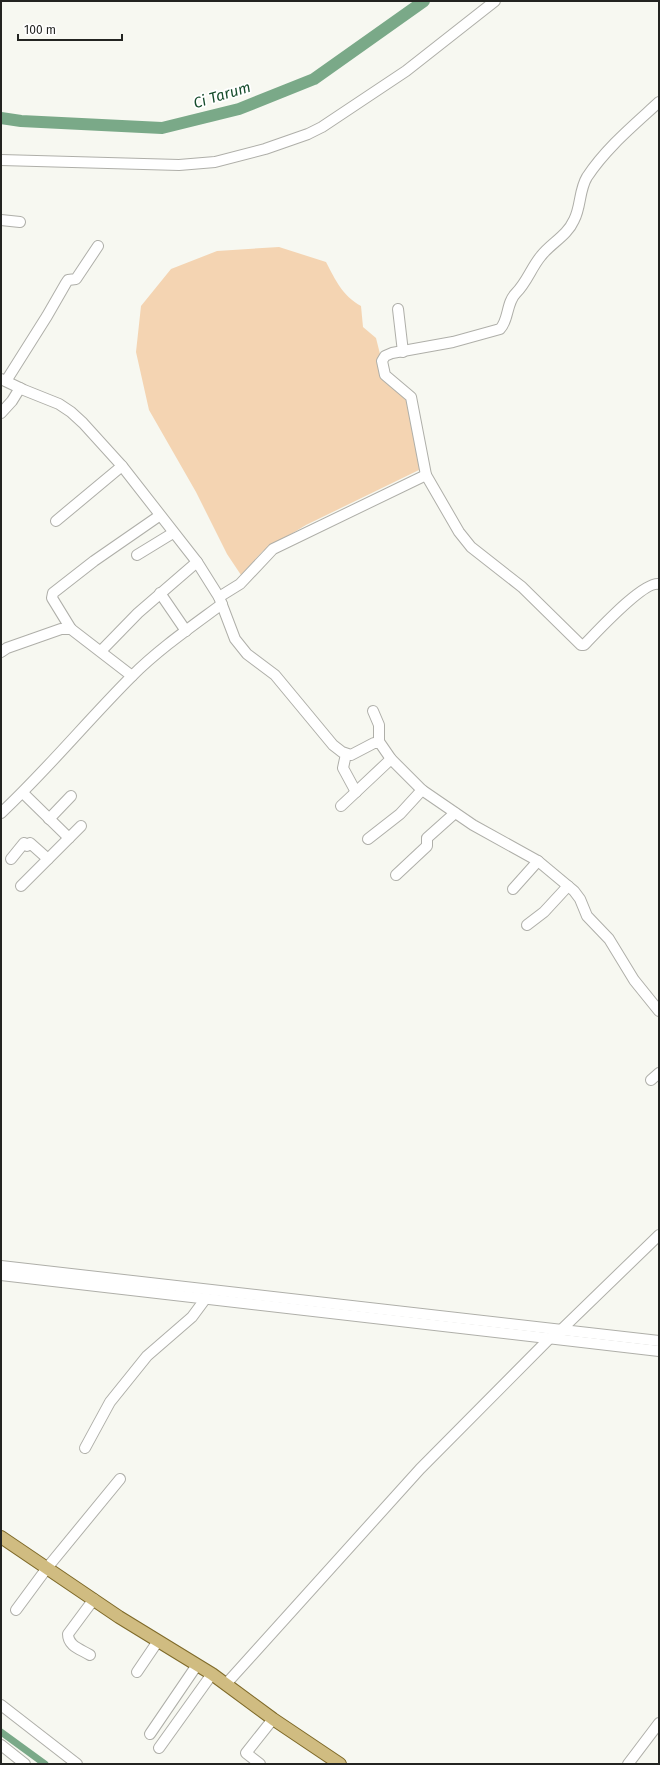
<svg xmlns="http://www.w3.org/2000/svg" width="660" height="1765" font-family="'Fira Sans',sans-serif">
<rect width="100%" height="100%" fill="#f7f8f1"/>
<path fill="#f4d4b2" d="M279 247 326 262C336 281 342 295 361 306L363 327 376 338 383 366 411 397 417 433 419 470 306 525 263 551 241 575 227 554 196 492 149 410 136 352 141 306 171 269 217 251Z"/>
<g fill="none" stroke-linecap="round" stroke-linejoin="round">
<path stroke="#7aa988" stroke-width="7" d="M1 1732 45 1764"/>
<path stroke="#7aa988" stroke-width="12" d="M1 118 21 121 162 128 239 109 314 79 424 1"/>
<g stroke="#afafa9" stroke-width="12">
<g id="minor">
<path d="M659 102C634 125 606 148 587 177 579 190 581 207 574 220 567 236 551 243 541 256 531 268 527 282 516 293 506 303 509 320 500 329L453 342 392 353 385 356 382 361 385 375 411 397 426 475 459 532 471 547 522 587 581 645H584C596 633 643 581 659 584"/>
<path d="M1 160 179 165 215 162 265 149 308 134 322 127 406 71 495 1"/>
<path d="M1 220 20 222"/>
<path d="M398 309 403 352"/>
<path d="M1 379 24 390 59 404 71 412 83 423 122 466 197 562 219 597 235 639 247 654 275 675 333 745 342 752 351 755 374 743H380L391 759 422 790 473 825 538 861 574 891 580 899 587 916 609 939 634 980 659 1011"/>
<path d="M6 381 47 316 66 283 68 280 76 279 98 246"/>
<path d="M1 413 12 401 20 388"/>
<path d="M56 521 122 466"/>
<path d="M137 555 173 533"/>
<path d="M160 593 186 631"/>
<path d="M219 597 240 584 273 549 426 475"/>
<path d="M71 629 52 598 53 593 94 561 159 516"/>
<path d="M101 651 138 613 197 562"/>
<path d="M1 652 7 648 61 629H71L132 676"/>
<path d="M373 711 379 725V743"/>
<path d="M346 754 343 768 356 792"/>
<path d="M23 793 69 838"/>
<path d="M341 806 391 759"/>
<path d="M1 813C47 770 87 721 132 676 159 649 191 627 222 604"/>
<path d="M49 819 71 796"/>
<path d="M368 839 400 814 422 790"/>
<path d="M11 859 24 843 27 846 30 843 48 859"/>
<path d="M396 875 427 846V838L455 813"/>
<path d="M21 886 81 826"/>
<path d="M513 889 538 861"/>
<path d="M527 925 544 912 568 886"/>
<path d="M651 1080 659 1073"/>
<path d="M1 1266 659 1341"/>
<path d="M1 1275 659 1351"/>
<path d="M85 1448 110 1402 147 1356 192 1317 206 1298"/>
<path d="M16 1610 47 1568 120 1479"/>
<path d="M90 1655C80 1649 68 1646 68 1634L94 1599"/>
<path d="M137 1672 158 1641"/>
<path d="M226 1684 420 1469 549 1339 560 1331 659 1235"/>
<path d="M1 1705 77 1764"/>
<path d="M150 1734 197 1665"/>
<path d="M1 1745 25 1764"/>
<path d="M159 1748 212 1674"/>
<path d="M260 1764 246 1753 273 1719"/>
<path d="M628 1764 659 1723"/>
</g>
</g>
<g stroke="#7f6a29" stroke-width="14">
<path id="major" d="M1 1537 119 1617 212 1674 273 1719 340 1764"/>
</g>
<use href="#minor" stroke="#fff" stroke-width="10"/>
<use href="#major" stroke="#d0bc81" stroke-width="12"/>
</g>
<g text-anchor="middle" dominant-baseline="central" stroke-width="3.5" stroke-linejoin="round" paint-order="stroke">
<g font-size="15" font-style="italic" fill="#154b2b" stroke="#fff">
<text transform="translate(222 95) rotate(-17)">Ci Tarum</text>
</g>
</g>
<rect width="660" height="1765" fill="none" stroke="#232421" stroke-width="4"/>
<path d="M18 34v6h104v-6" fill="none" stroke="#232421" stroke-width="2"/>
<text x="24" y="34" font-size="12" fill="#232421" stroke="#ffffff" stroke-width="3" paint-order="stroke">100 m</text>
</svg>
